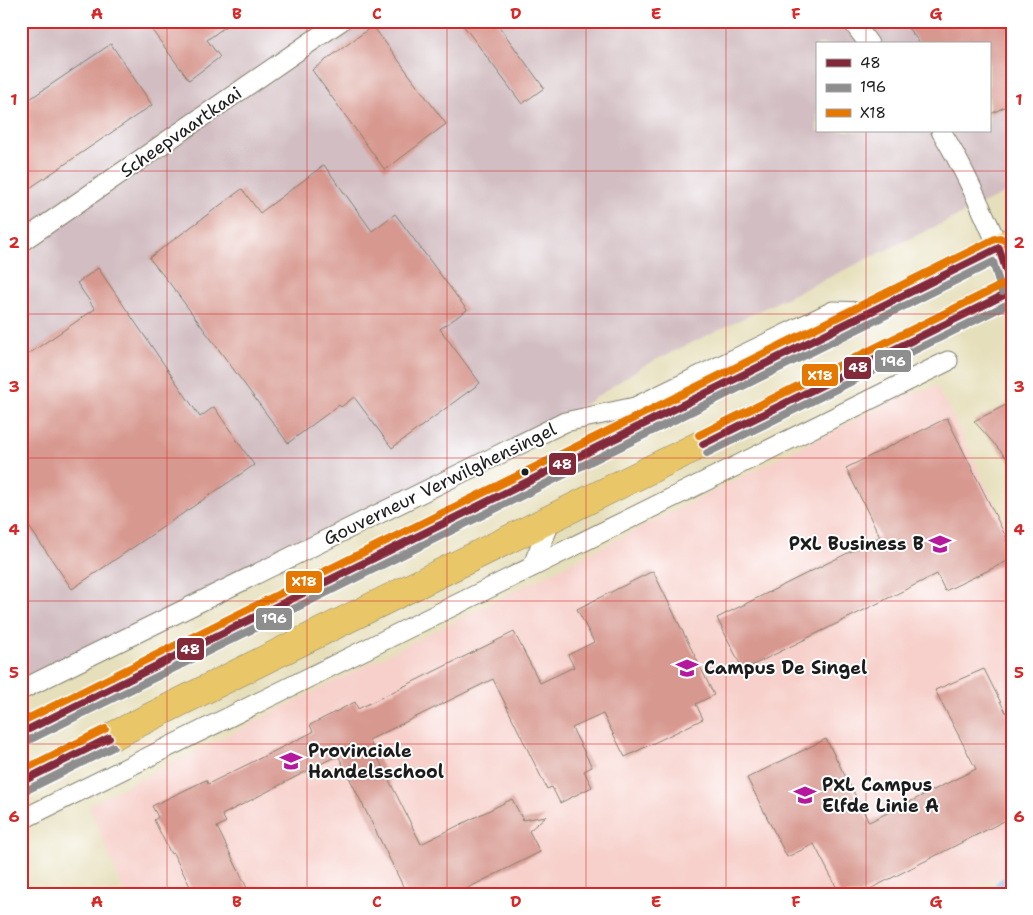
<svg xmlns="http://www.w3.org/2000/svg" width="1033" height="915" font-family="'Shantell Sans',sans-serif">
<rect width="100%" height="100%" fill="#fff"/>
<filter id="ink" filterUnits="userSpaceOnUse"><feTurbulence type="fractalNoise" baseFrequency=".02" numOctaves="2"/><feDisplacementMap in="SourceGraphic" scale="10" xChannelSelector="R" yChannelSelector="G"/><feConvolveMatrix kernelMatrix="1 2 1 2 8 2 1 2 1" color-interpolation-filters="sRGB"/></filter>
<filter id="wash" filterUnits="userSpaceOnUse"><feTurbulence type="fractalNoise" baseFrequency=".0096" numOctaves="4" result="noise"/><feDisplacementMap in="SourceGraphic" scale="20" xChannelSelector="R" yChannelSelector="G"/><feGaussianBlur stdDeviation="1.12" result="paint"/><feColorMatrix in="noise" values="0 0 0 0 0 0 0 0 0 0 0 0 0 0 0 0 0 1.4 0 .05"/><feComposite in="paint" operator="in"/></filter>
<g filter="url(#wash)">
<rect width="100%" height="100%" fill="#e6dfbb"/>
<path fill="#f7d0cb" d="M936 386 948 407 1012 538V872L958 894H125L89 805 875 410 902 397Z"/>
<path fill="#d2bec2" fill-rule="evenodd" d="M21 21H1012V190L643 366 575 411 21 682ZM817 44H989V131H817Z"/>
<g fill="none" stroke-linecap="round" stroke-linejoin="round">
<path stroke="#83b5ef" stroke-width="36" d="M1010 894 1012 893"/>
</g>
<g id="blocks">
<g fill="#d7988f">
<path d="M145 21H233L207 40 220 57 189 80Z"/>
<path d="M460 21H495L544 88 522 104Z"/>
<path d="M902 21H1012V103L989 115V44H921Z"/>
<path d="M373 26 446 124 385 170 312 70Z"/>
<path d="M111 44 152 105 21 194V105Z"/>
<path d="M324 165 372 231 395 214 467 310 440 329 480 383 392 448 354 397 341 407 339 405 288 443 168 281 149 258 242 189 260 213Z"/>
<path d="M98 268 200 417 214 407 254 465 72 589 21 515V359L95 309 77 283Z"/>
<path d="M1012 402V464L974 421Z"/>
<path d="M947 418 1007 539 1006 540 1012 553V559L945 591 937 574 743 670 717 618 880 537 846 468Z"/>
<path d="M653 571 714 695 696 704 703 719 625 757 603 714 572 728 592 767 584 771 592 787 560 803 552 787 547 789 493 679 369 740 421 844 512 799 523 820 546 816 529 831 540 852 456 894H407L338 755 222 815 226 822 217 827 250 894H194L173 853 171 854 154 820 158 817 152 806 206 780 208 784 313 732 310 725 355 702 358 709 514 632 540 683 574 667 568 655 594 642 577 609Z"/>
<path d="M984 669 1012 725V817L860 894H840L814 844 787 857 747 778 826 739 869 822 976 769 935 690Z"/>
</g>
</g>
</g>
<g filter="url(#ink)">
<use href="#blocks" fill-opacity="0" stroke="#817e6c" stroke-width="1"/>
<g fill="none" stroke-linecap="round" stroke-linejoin="round">
<g stroke="#817e6c" stroke-width="21">
<g id="minor">
<path d="M852 21 869 44"/>
<path d="M941 131C964 168 981 208 999 248"/>
<path d="M21 242 341 21"/>
<path d="M532 567 552 518"/>
<path d="M21 690 565 422 635 407 833 311 866 312"/>
<path d="M21 820 948 361"/>
</g>
</g>
<g stroke="#817e6c" stroke-width="29">
<g id="trunk">
<path d="M21 733 1012 241"/>
<path d="M21 782 254 665 1012 291"/>
</g>
</g>
<use href="#minor" stroke="#fff" stroke-width="19"/>
<use href="#trunk" stroke="#e9c769" stroke-width="28"/>
<g stroke="#fff" stroke-width="11">
<g id="bus-1">
<path d="M703 444 1012 291"/>
<path d="M21 733 999 248 1012 288"/>
<path d="M21 782 109 738"/>
</g>
</g>
<g stroke="#fff" stroke-width="11">
<g id="bus-2">
<path d="M707 453 1012 302"/>
<path d="M25 742 993 262 1002 292"/>
<path d="M25 791 113 747"/>
</g>
</g>
<g stroke="#fff" stroke-width="11">
<g id="bus-3">
<path d="M699 435 1008 282"/>
<path d="M21 722 995 239 1000 238 1006 241 1012 255"/>
<path d="M21 771 105 729"/>
</g>
</g>
<use href="#bus-1" stroke="#822a3a" stroke-width="8"/>
<use href="#bus-2" stroke="#8e8e8e" stroke-width="8"/>
<use href="#bus-3" stroke="#e47801" stroke-width="8"/>
</g>
</g>
<path fill="none" stroke="#d62828" stroke-width="1" stroke-opacity="0.55" d="M167 21V894M307 21V894M447 21V894M586 21V894M726 21V894M866 21V44M866 131V894M21 171H1012M21 314H1012M21 458H1012M21 601H1012M21 744H1012"/>
<defs>
<g id="university-bare" transform="scale(1.725)"><path d="M0-5L7-2L0 1L-7-2ZM-4 1L0 2.5L4 1V4Q0 6-4 4Z" fill="#b5179e" stroke="#fff" stroke-width="2.5" paint-order="stroke"/></g>
<g id="school-bare" transform="scale(1.725)"><path d="M0-5L7-2L0 1L-7-2ZM-4 1L0 2.5L4 1V4Q0 6-4 4Z" fill="#b5179e" stroke="#fff" stroke-width="2.5" paint-order="stroke"/></g>
</defs>
<g fill-rule="evenodd">
<use href="#university-bare" x="940" y="544"/>
<use href="#school-bare" x="687" y="668"/>
<use href="#school-bare" x="291" y="761"/>
<use href="#university-bare" x="805" y="795"/>
</g>
<circle fill="#1c1c1c" stroke="#fff" stroke-width="2" cx="525" cy="472" r="4.5"/>
<g text-anchor="middle" dominant-baseline="central" stroke-width="4" stroke-linejoin="round" paint-order="stroke">
<g font-size="18" fill="#1c1c1c" stroke="#fff">
<text transform="translate(181 132) rotate(-35)">Scheepvaartkaai</text>
<text transform="translate(440 484) rotate(-26)">Gouverneur Verwilghensingel</text>
</g>
<g font-size="18" font-weight="bold" fill="#1c1c1c" stroke="#fff" text-anchor="start">
<text x="924" y="544" text-anchor="end">PXL Business B</text>
<text x="704" y="668">Campus De Singel</text>
<text x="308" y="751">Provinciale<tspan x="308" dy="21">Handelsschool</tspan></text>
<text x="822" y="785">PXL Campus<tspan x="822" dy="21">Elfde Linie A</tspan></text>
</g>
</g>
<g stroke="#fff" stroke-width="2">
<rect x="874" y="349" width="38" height="24" rx="5" fill="#8e8e8e"/>
<rect x="843" y="356" width="29" height="24" rx="5" fill="#822a3a"/>
<rect x="801" y="363" width="38" height="24" rx="5" fill="#e47801"/>
<rect x="548" y="452" width="29" height="24" rx="5" fill="#822a3a"/>
<rect x="285" y="570" width="38" height="24" rx="5" fill="#e47801"/>
<rect x="255" y="607" width="38" height="24" rx="5" fill="#8e8e8e"/>
<rect x="176" y="637" width="29" height="24" rx="5" fill="#822a3a"/>
</g>
<g font-size="14" text-anchor="middle" font-weight="bold" fill="#fff">
<text x="893" y="366">196</text>
<text x="858" y="372">48</text>
<text x="820" y="380">X18</text>
<text x="562" y="469">48</text>
<text x="304" y="586">X18</text>
<text x="274" y="623">196</text>
<text x="190" y="654">48</text>
</g>
<rect width="1033" height="915" fill="none" stroke="#fff" stroke-width="55"/>
<rect x="816" y="42" width="175" height="90" fill="#ffffff" stroke="#a4a4a4"/>
<rect x="826" y="59" width="25" height="8" fill="#822a3a" stroke="#a4a4a4"/>
<text x="860" y="68" font-size="15" fill="#1c1c1c">48</text>
<rect x="826" y="84" width="25" height="8" fill="#8e8e8e" stroke="#a4a4a4"/>
<text x="860" y="92" font-size="15" fill="#1c1c1c">196</text>
<rect x="826" y="109" width="25" height="8" fill="#e47801" stroke="#a4a4a4"/>
<text x="860" y="118" font-size="15" fill="#1c1c1c">X18</text>
<rect x="28" y="28" width="978" height="860" fill="none" stroke="#d62828" stroke-width="2"/>
<g font-size="16" text-anchor="middle" font-weight="bold" fill="#d62828">
<text x="97" y="19">A</text>
<text x="237" y="19">B</text>
<text x="377" y="19">C</text>
<text x="516" y="19">D</text>
<text x="656" y="19">E</text>
<text x="796" y="19">F</text>
<text x="936" y="19">G</text>
<text x="14" y="105">1</text>
<text x="1019" y="105">1</text>
<text x="14" y="248">2</text>
<text x="1019" y="248">2</text>
<text x="14" y="392">3</text>
<text x="1019" y="392">3</text>
<text x="14" y="535">4</text>
<text x="1019" y="535">4</text>
<text x="14" y="678">5</text>
<text x="1019" y="678">5</text>
<text x="14" y="822">6</text>
<text x="1019" y="822">6</text>
<text x="97" y="907">A</text>
<text x="237" y="907">B</text>
<text x="377" y="907">C</text>
<text x="516" y="907">D</text>
<text x="656" y="907">E</text>
<text x="796" y="907">F</text>
<text x="936" y="907">G</text>
</g>
</svg>
